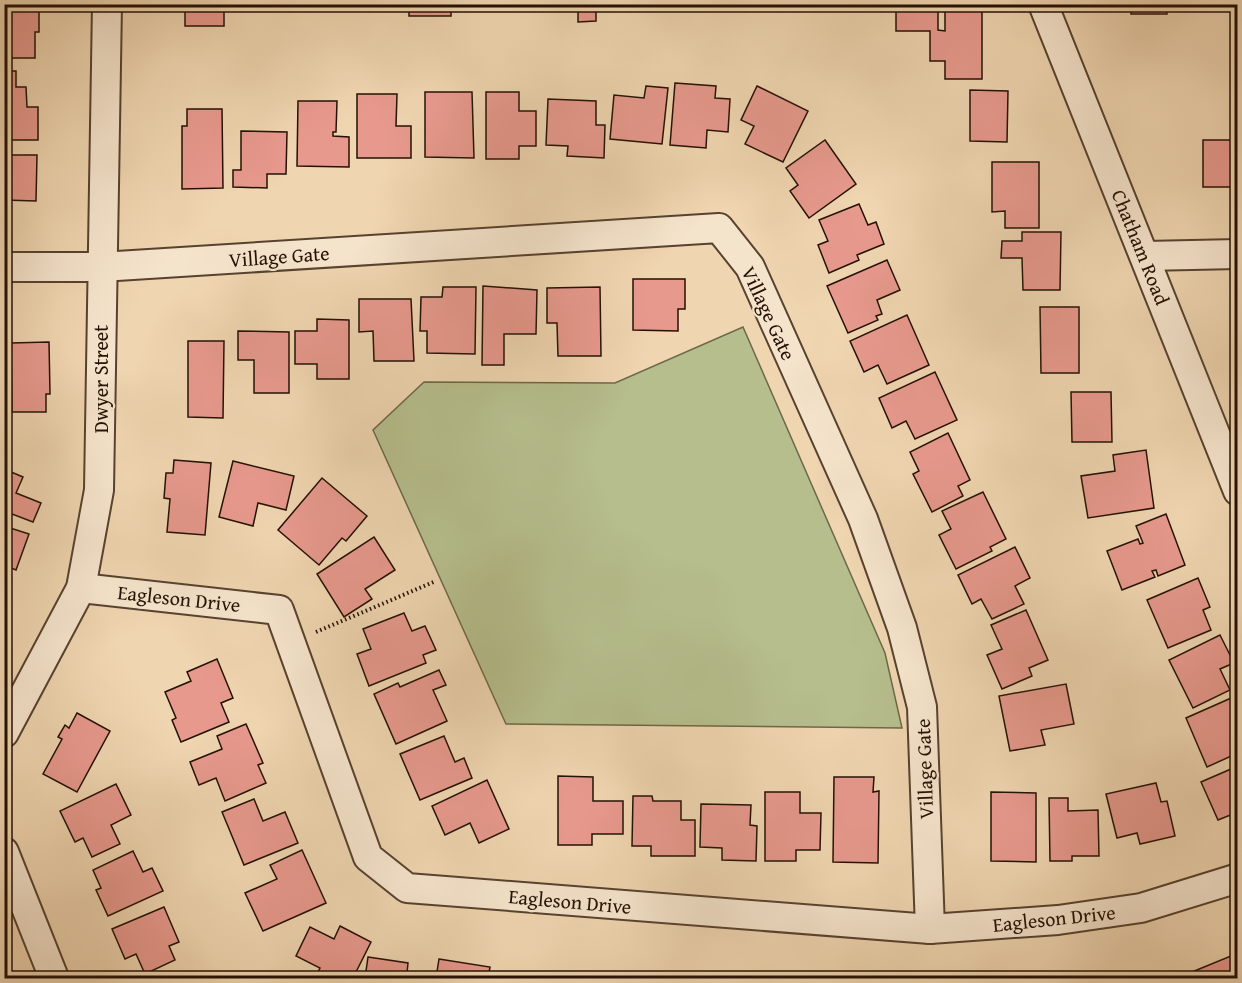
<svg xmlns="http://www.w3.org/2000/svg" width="1242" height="983" font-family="'Gentium Book Plus',serif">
<rect width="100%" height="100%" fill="#efd5b0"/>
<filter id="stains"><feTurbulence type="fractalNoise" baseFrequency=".00333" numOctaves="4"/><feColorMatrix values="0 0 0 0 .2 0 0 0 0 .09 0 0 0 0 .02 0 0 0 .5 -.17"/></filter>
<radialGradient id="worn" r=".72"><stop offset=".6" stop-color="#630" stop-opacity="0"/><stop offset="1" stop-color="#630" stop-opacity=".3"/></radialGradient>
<path fill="#b6be8d" stroke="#6d6848" stroke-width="1.5" d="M743 327 885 653 902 728 506 724 373 430 424 382 615 383Z"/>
<g fill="#e7998d" stroke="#241104" stroke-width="1.5">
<path d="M4 4H39V32H35V58H4Z"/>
<rect x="185" y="4" width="39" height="22"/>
<rect x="319" y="4" width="61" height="6"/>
<rect x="409" y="4" width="42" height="12"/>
<path d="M476 4H533V8L476 7Z"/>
<path d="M561 4H630V5L596 6V21L578 22V6Z"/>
<rect x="1131" y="4" width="36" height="10"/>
<path d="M896 7H938V30L945 31V7H982V79H945V61H930V31H896Z"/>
<path d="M4 71H16V87H26L27 107H38V140H4Z"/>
<path d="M675 83 716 86 715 98 730 99 728 132 707 130 706 148 670 145Z"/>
<path d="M646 86 668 88 662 144 610 139 614 95 644 98Z"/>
<path d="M757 86 808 111 783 162 745 144 754 126 741 120Z"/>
<path d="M970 90 1008 91 1007 142 970 141Z"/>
<path d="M425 92H472L474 158 425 157Z"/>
<path d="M486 92H519V111H536V146H519V159H486Z"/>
<path d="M357 94H397L396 126H411V158H357Z"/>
<path d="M548 99 596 101V125H605L604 158 567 156 568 146 546 145Z"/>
<path d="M298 101H337L336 132H333V136L349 137V167L297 166Z"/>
<path d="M187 109H222L223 188 182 189V126H187Z"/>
<path d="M241 131 287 132 286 174H267V188L233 187V170H241Z"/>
<path d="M825 140 856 184 809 218 790 191 798 185 786 168Z"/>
<rect x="1203" y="140" width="35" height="47"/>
<path d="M4 155H37L36 201 4 200Z"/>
<path d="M992 162H1039V228H1005V211L992 212Z"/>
<path d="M859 204 868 225 876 222 884 244 857 255 859 260 829 273 818 245 828 241 819 220Z"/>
<path d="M1022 232H1061L1060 290H1023L1022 258H1001L1002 241H1022Z"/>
<path d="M887 260 900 290 877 300 882 314 876 316 878 320 848 333 827 286Z"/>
<path d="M633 279H685V309H678V331L633 330Z"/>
<path d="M483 286 537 290 536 334H504V365H482Z"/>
<path d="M443 287H476L475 354 427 353V331H420L421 297H442Z"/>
<path d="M600 287 601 356H558L557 323H547V288Z"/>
<path d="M359 299H411L414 361H374L373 331 359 332Z"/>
<path d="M1040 307H1079V373H1041Z"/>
<path d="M907 315 929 365 887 384 878 365 864 372 850 341Z"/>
<path d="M317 319 349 320V379H317V364H295V331H317Z"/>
<path d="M238 331 289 332V393H254V360H238Z"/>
<path d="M188 341H224L223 418 188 417Z"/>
<path d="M49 342 50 394H46V412H12L11 343Z"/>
<path d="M935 372 957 420 915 439 906 421 892 428 879 398Z"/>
<path d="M1071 392H1111L1112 442H1072Z"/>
<path d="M948 433 970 480 958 486 963 496 932 512 913 474 919 471 910 452Z"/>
<path d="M1146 450 1154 508 1088 518 1081 476 1115 471 1113 455Z"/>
<path d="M174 460 211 463 205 535 167 532 170 499 164 498 166 473H173Z"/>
<path d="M233 461 294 476 286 510 258 503 253 526 219 517Z"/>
<path d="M4 469 23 477 16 493 41 503 33 522 4 511Z"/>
<path d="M322 478 367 516 346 541 342 538 319 565 278 530Z"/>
<path d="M983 492 1006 539 990 547 992 551 956 569 939 535 951 529 942 511Z"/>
<path d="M1166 514 1185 565 1158 576 1156 570 1152 571 1155 577 1122 590 1107 551 1138 539 1140 544 1143 543 1136 526Z"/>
<path d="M4 526 29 534 16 570 4 565Z"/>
<path d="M374 537 395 570 365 589 372 599 344 617 317 574Z"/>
<path d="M1015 547 1030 578 1015 586 1024 604 992 619 981 599 972 604 958 575Z"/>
<path d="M1198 578 1210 607 1203 610 1211 630 1168 648 1147 600Z"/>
<path d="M1026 610 1048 660 1029 668 1032 676 1002 689 987 655 1002 649 991 625Z"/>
<path d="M404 613 412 631 425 626 436 650 423 655 426 663 369 686 357 654 371 649 363 629Z"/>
<path d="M1220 635 1234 663 1220 669 1230 690 1193 708 1169 660Z"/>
<path d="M217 659 233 698 221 703 229 722 181 742 172 720 176 718 165 692 191 681 187 672Z"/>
<path d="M439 670 446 685 433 690 447 721 396 744 374 694 398 683 400 687Z"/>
<path d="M1066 684 1074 724 1041 730 1045 745 1010 751 999 696Z"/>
<path d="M1238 695V753L1207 767 1186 718Z"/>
<path d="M77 713 110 731 77 792 43 774 62 739 58 737 65 725 69 728Z"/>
<path d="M246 724 263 763 258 765 266 783 225 801 216 778 199 785 190 762 222 749 217 736Z"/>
<path d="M444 736 455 762 464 758 472 778 420 800 400 754Z"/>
<path d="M1238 766V812L1218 820 1201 782Z"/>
<path d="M558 776 593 777V801H623V834H592V845H558Z"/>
<path d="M834 777H874L873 792 879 791 878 863 833 862Z"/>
<path d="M487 780 509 829 479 843 470 823 445 835 432 806Z"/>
<path d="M1156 783 1161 802 1167 801 1175 836 1140 844 1137 833 1117 838 1106 794Z"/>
<path d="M116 784 131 815 111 825 120 844 92 857 83 838 75 842 60 811Z"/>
<path d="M765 792H800V813H821L820 850H796V861H765Z"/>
<path d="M991 792 1036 793V862L991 861Z"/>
<path d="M633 796H652L653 801H681V820H695V856H651V846H632Z"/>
<path d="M1049 798H1068V811L1098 810 1099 856H1072V861H1050Z"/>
<path d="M254 799 263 821 285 812 298 843 244 865 222 812Z"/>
<path d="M701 804 751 805 750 825 757 826 756 861 722 860V848L700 847Z"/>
<path d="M302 850 326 903 263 931 245 893 277 879 270 865Z"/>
<path d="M133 851 143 872 152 868 163 891 108 916 96 890 101 888 93 870Z"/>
<path d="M164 907 179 942 169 946 175 960 145 974 136 954 125 959 112 929Z"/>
<path d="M340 926 371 942 353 978H315L320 968 296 956 310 927 334 939Z"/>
<path d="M1238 953V978H1195L1192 972Z"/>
<path d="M368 957 408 963 407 973 428 978H365Z"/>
<path d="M439 959 490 967 488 978H436Z"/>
<path d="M520 973 554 978H519Z"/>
</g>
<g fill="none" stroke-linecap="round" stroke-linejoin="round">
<g stroke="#57422f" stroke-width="32">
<g id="minor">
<path d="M1043 4 1238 491"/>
<path d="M1145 256 1238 254"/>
<path d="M4 267H101L719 228 750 267 863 519 902 628 922 707 930 929"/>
<path d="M81 588 279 610 368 857 407 888 930 929 1058 920 1141 908 1238 878"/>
<path d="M4 733 81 588 99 490 107 4"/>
<path d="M4 852 54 978"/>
</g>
</g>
<path stroke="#241104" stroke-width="4" stroke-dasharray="1.5 3" stroke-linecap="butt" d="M316 632 436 581"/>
<use href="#minor" stroke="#f5e4cc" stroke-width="28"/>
</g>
<g text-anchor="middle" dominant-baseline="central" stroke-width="4.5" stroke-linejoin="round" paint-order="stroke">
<g font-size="20" fill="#241104" stroke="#f5e4cc">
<text transform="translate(1141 247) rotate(68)">Chatham Road</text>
<text transform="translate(279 256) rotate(-4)">Village Gate</text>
<text transform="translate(769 313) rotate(65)">Village Gate</text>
<text transform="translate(100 379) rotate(-90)">Dwyer Street</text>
<text transform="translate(179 598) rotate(6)">Eagleson Drive</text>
<text transform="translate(924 769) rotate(-92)">Village Gate</text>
<text transform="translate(570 901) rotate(5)">Eagleson Drive</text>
<text transform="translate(1054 918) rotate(-6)">Eagleson Drive</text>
</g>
</g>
<rect width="1242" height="983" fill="none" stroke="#efd5b0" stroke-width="24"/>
<rect x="6" y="6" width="1230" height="971" fill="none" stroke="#241104" stroke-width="3"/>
<rect x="12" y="12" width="1218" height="959" fill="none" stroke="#241104" stroke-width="1.5"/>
<rect width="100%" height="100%" filter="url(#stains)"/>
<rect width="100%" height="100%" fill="url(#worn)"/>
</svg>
